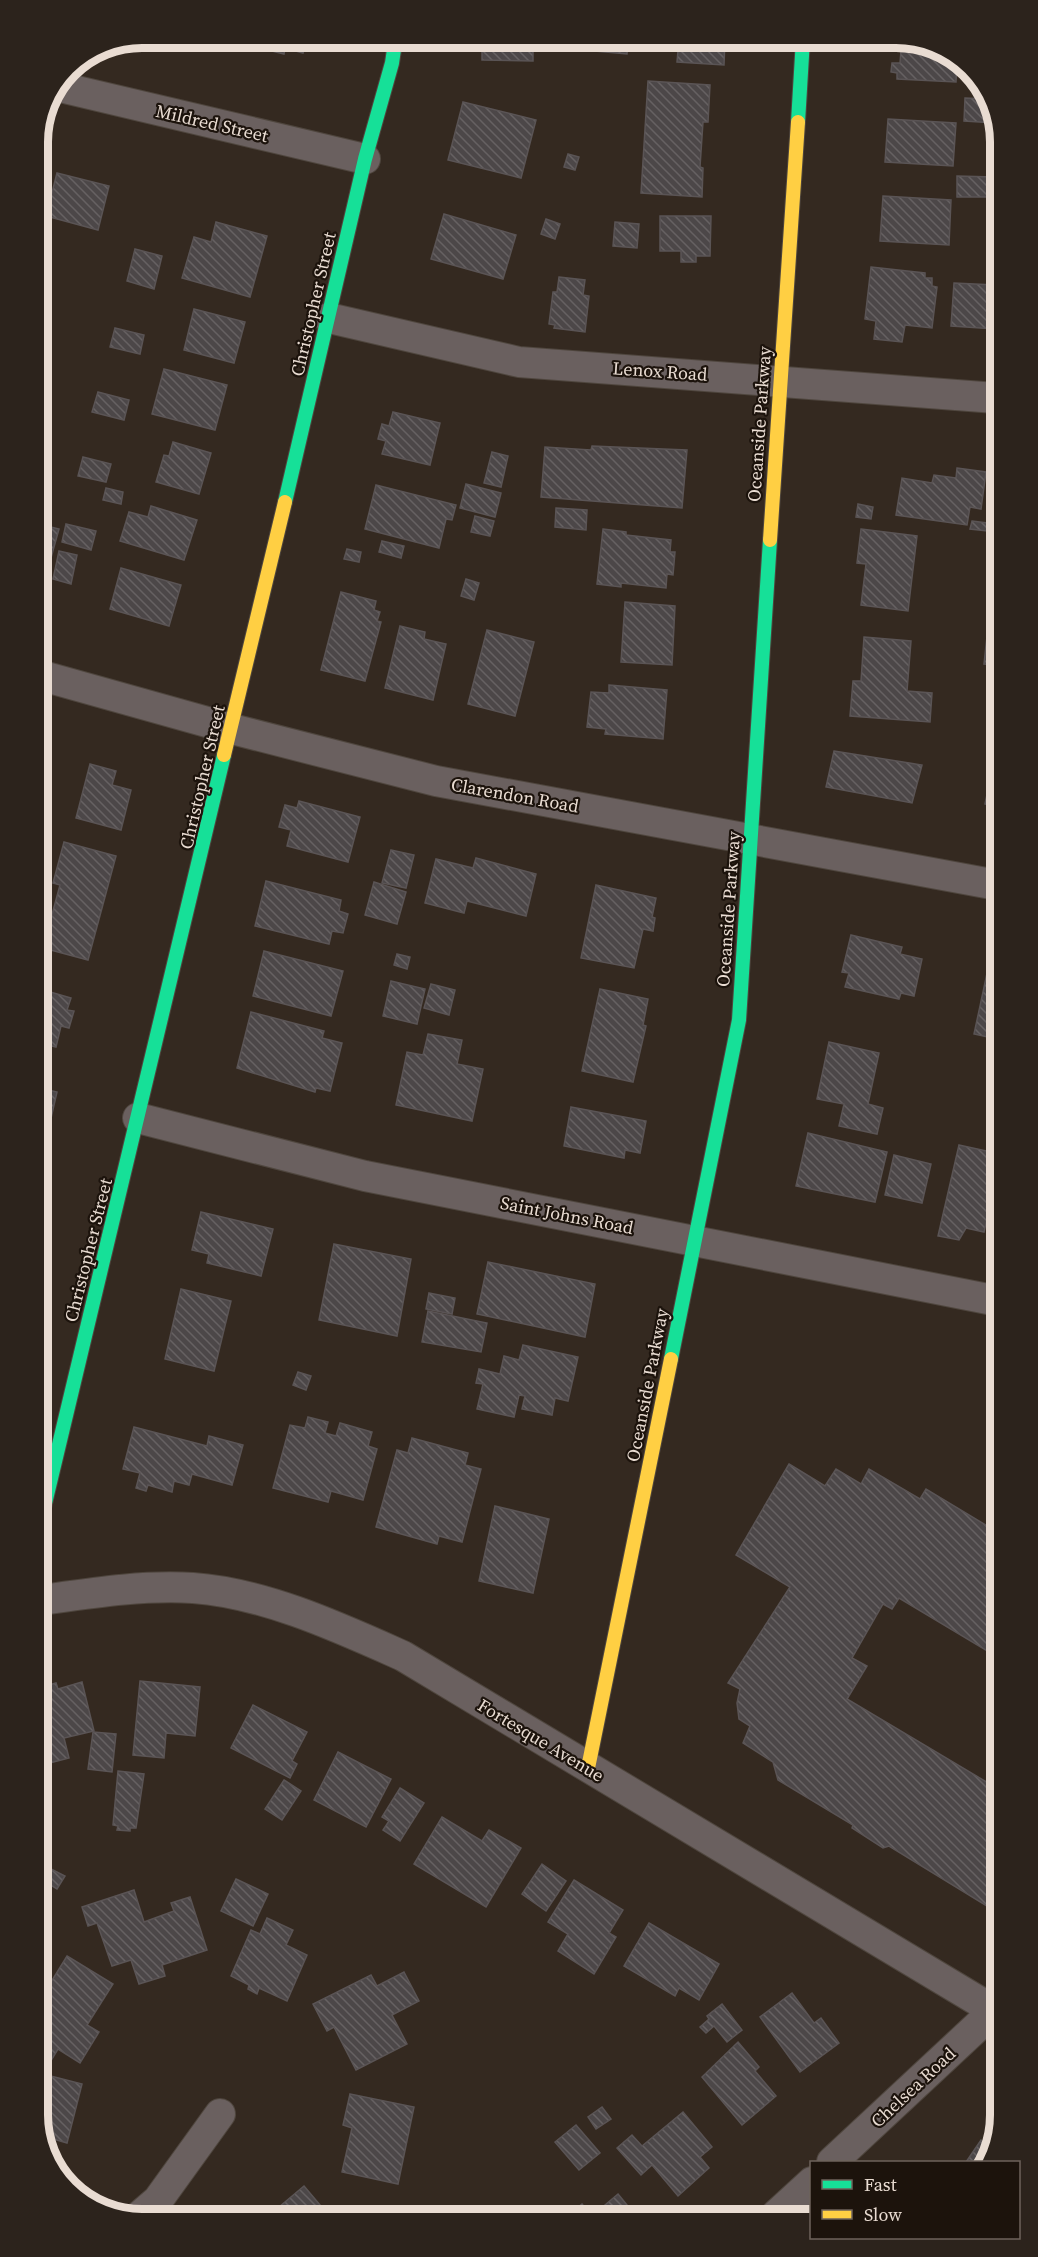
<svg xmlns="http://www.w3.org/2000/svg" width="1038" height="2257" font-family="'Source Serif 4',serif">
<defs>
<pattern id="building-back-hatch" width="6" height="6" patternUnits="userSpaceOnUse" patternTransform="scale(1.5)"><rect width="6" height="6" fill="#4c4748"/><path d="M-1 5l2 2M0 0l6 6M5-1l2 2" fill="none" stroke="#666162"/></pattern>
</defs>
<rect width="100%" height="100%" fill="#342920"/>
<g fill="url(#building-back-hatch)" stroke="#5a5455" stroke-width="1.5">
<path d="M902 38 957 58 956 82 897 79V73L891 72 892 63H900Z"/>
<path d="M725 39 724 65 677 62 679 40Z"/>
<path d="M628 40 627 54 595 51 596 41Z"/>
<path d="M533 41V61L482 60V42Z"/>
<path d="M306 43 303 53 285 48 284 54 244 44Z"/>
<path d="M648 81 710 85 708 122H703L700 167 703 168 702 197 641 193Z"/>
<path d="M965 98 988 99 995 108V123L964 121Z"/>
<path d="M463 102 536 120 521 178 448 160Z"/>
<path d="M888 119 956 123 953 166 885 162Z"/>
<path d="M568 154 579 157 575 170 564 167Z"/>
<path d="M57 173 109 186 98 230 46 216Z"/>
<path d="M957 176 994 177V197H957Z"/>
<path d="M883 196 951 200 949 245 880 241Z"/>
<path d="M444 214 516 235 503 279 431 259Z"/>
<path d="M660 216H711L710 256H696V262H681V251H660Z"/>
<path d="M546 219 560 224 555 239 541 234Z"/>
<path d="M216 222 267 236 250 297 182 278 194 237 211 242Z"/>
<path d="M615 222 639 224 637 248 613 246Z"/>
<path d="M135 249 162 256 154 289 127 281Z"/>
<path d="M871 267 925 273V278H932V286L937 287 932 328 905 325 902 342 874 339 876 321 865 319Z"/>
<path d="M559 277 585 280 583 295 589 296 585 332 554 328 555 325 549 324 553 292H557Z"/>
<path d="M954 283 995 285V329L951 326Z"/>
<path d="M194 309 245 322 234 363 184 350Z"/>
<path d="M115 328 144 335 140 354 110 347Z"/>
<path d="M164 369 227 385 215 430 152 414Z"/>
<path d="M98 392 129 400 124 420 92 412Z"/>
<path d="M393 412 440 423 430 465 382 454 386 441 378 439 382 424 389 426Z"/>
<path d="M173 442 211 453 199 494 156 482 164 455 169 456Z"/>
<path d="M592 446 687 450 682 508 541 497 545 447 591 450Z"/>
<path d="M492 452 508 456 501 487 484 483Z"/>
<path d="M83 457 111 464 106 482 78 476Z"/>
<path d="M957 468 986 472 981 509 970 507 967 525 896 515 902 478 932 483 934 475 956 478Z"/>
<path d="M466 484 501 493 495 517 460 508Z"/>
<path d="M376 485 456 505 452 520 446 519 439 548 365 529Z"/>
<path d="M106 488 123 492 121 504 103 500Z"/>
<path d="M858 504 873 507 871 519 856 517Z"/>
<path d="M151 506 197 520 184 560 120 541 129 512 148 517Z"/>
<path d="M556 508 587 510 586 530 555 527Z"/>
<path d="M475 516 494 521 490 536 471 532Z"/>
<path d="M972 521 987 523V531L970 529Z"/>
<path d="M39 524 59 529 41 594 39 593Z"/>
<path d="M66 524 96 531 91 550 62 542Z"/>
<path d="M603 529 626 532V535L671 540 670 552H675L673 575 667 574 666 588 621 583V587L597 584Z"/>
<path d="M861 529 917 536 908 611 861 605 866 564 857 563Z"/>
<path d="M382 541 404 546 401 558 379 552Z"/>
<path d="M347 549 361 552 359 562 344 559Z"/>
<path d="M59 551 77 555 71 584 53 579Z"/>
<path d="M121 568 181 585 169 626 110 609Z"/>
<path d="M466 579 479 583 474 600 461 596Z"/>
<path d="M341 592 376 601 374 610 380 612 377 621 381 622 365 681 321 670Z"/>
<path d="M625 602 675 606 672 665 621 662Z"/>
<path d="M400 626 425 632 424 639 446 644 433 700 385 688Z"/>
<path d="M988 627 996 628V665L984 664Z"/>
<path d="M487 630 534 642 515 716 468 704Z"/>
<path d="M864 637 911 641 907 691 932 693 930 722 850 716 853 681H861Z"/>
<path d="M609 685 667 690 663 739 605 734 606 729 587 727 591 692 609 693Z"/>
<path d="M39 741 46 743 41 759 39 758Z"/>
<path d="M997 749V807L985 804Z"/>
<path d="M834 751 922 765 912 803 826 787Z"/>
<path d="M90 764 116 771 112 785 131 790 121 830 76 818Z"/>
<path d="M299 801 360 817 348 862 287 846 291 830 279 827 285 805 297 808Z"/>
<path d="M64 842 116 856 88 960 43 948 60 885 53 883Z"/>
<path d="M391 850 414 855 406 888 382 883Z"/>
<path d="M476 858 536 874 526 916 467 901 464 913 425 903 436 859 473 868Z"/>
<path d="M266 881 341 900 339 911 348 914 343 933 332 931 329 944 255 926Z"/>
<path d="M374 882 406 892 397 924 365 915Z"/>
<path d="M596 885 656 898 652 917 655 918 653 931 643 929 634 968 581 958Z"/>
<path d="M851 935 902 947 900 954 922 959 914 996 901 993 899 999 845 987 849 973 842 972Z"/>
<path d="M264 951 343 971 331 1016 253 996Z"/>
<path d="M397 954 410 957 407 969 394 965Z"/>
<path d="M989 964 997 966V1039L974 1034Z"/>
<path d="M391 981 425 989 417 1024 383 1016Z"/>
<path d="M431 984 455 990 449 1015 424 1008Z"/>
<path d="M40 989 71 998 67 1010 74 1011 69 1028 61 1026 56 1047 40 1043Z"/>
<path d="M600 989 648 999 643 1025 646 1026 633 1082 582 1071Z"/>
<path d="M251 1012 324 1031 322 1038 342 1043 330 1091 316 1088 315 1092 237 1068Z"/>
<path d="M428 1034 462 1040 457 1064 483 1069 472 1121 396 1105 407 1052 423 1055Z"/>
<path d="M829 1042 879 1053 868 1104 883 1108 877 1134 839 1126 844 1104 817 1099Z"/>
<path d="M40 1088 57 1092 49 1127 40 1125Z"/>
<path d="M571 1107 646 1121 640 1153 625 1150 624 1158 564 1146Z"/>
<path d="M808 1133 887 1152 875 1202 796 1186Z"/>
<path d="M959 1145 996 1153 993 1170 998 1171 984 1232 966 1228 959 1240 938 1236Z"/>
<path d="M894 1155 931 1164 922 1203 885 1195Z"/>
<path d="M201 1212 273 1229 261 1276 207 1263 209 1254 192 1250Z"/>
<path d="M334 1244 411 1259 397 1336 319 1320Z"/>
<path d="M488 1262 595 1284 585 1337 477 1314Z"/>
<path d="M181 1289 231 1301 214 1371 165 1359Z"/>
<path d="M429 1293 455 1298 452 1314 426 1309Z"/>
<path d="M428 1311 487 1323 481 1352 422 1342Z"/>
<path d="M523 1345 578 1357 568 1401 555 1398 552 1415 522 1409 525 1396 519 1395 514 1417 477 1409 483 1384 476 1383 479 1369 500 1374 504 1356 519 1360Z"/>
<path d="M298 1372 311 1376 306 1390 293 1385Z"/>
<path d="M308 1417 328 1422 325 1433 336 1436 340 1423 372 1432 368 1446 377 1449 363 1500 331 1491 328 1502 273 1488 290 1425 305 1428Z"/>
<path d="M134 1427 207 1446 209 1436 243 1445 232 1485 192 1474 189 1485 174 1481 172 1492 148 1485 146 1491 136 1488 140 1473 123 1469Z"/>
<path d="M412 1438 468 1453 465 1465 481 1469 462 1542 439 1536 437 1544 376 1527 397 1450 408 1453Z"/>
<path d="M789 1464 825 1486 836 1469 861 1484 869 1469 920 1499 926 1489 999 1533V1658L899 1598 892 1609 883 1604 852 1658 867 1666 847 1699 1000 1790V1903L995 1911 889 1846 883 1848 852 1828 853 1825 778 1780 773 1762 743 1743 750 1726 739 1719 737 1703 740 1689 728 1683 790 1587 736 1555Z"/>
<path d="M495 1506 549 1519 533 1593 479 1581Z"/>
<path d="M140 1681 200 1687 195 1736 166 1733 164 1758 133 1755Z"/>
<path d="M82 1682 94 1731 64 1738 69 1758 42 1765V1687L56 1683 58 1689Z"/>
<path d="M253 1705 307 1732 292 1761 297 1764 290 1778 231 1748Z"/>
<path d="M93 1732 116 1734 112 1772 88 1769Z"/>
<path d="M338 1752 391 1779 366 1827 314 1800Z"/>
<path d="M118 1771 144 1774 136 1828H130V1831L117 1830 118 1826 113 1825Z"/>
<path d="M284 1780 301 1791 282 1820 265 1809Z"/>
<path d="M400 1788 424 1803 400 1841 383 1830 389 1821 382 1817Z"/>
<path d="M442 1817 482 1841 489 1830 521 1848 486 1907 414 1864Z"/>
<path d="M542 1864 566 1881 546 1911 522 1894Z"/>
<path d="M51 1869 65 1876 57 1889 44 1881Z"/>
<path d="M236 1879 268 1894 253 1926 221 1911Z"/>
<path d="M574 1880 623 1910 609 1933 616 1937 594 1974 558 1951 568 1934 548 1922Z"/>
<path d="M134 1890 144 1922 174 1911 171 1903 190 1897 207 1950 162 1965 165 1976 139 1984 131 1960 112 1966 97 1923 88 1926 82 1907Z"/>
<path d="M267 1918 293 1930 286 1945 307 1955 287 2001 259 1988 257 1994 248 1989 249 1985 231 1976 251 1930 260 1934Z"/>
<path d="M649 1923 719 1964 699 2000 679 1988 675 1996 624 1966Z"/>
<path d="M67 1956 113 1984 87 2025 99 2032 80 2063 58 2049 49 2064 43 2060V1995Z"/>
<path d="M404 1972 419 2001 392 2015 407 2044 356 2070 334 2027 327 2031 313 2004 371 1975 377 1986Z"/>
<path d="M792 1993 814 2023 821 2018 839 2043 800 2072 760 2017Z"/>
<path d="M722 2004 742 2030 727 2042 714 2026 706 2033 700 2027 709 2019 707 2016Z"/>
<path d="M738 2042 759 2067 755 2071 776 2096 742 2125 702 2077Z"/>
<path d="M43 2074 82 2084 67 2143 43 2136Z"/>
<path d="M350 2094 414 2107 398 2184 342 2172 352 2128 343 2125Z"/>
<path d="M602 2107 611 2119 596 2129 588 2117Z"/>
<path d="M683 2112 712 2147 700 2157 709 2168 678 2196 652 2165 641 2175 617 2148 632 2135 642 2146Z"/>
<path d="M997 2122 984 2162H966L981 2140 984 2142Z"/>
<path d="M576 2125 600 2153 579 2170 555 2142Z"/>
<path d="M304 2186 331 2218H266Z"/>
<path d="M618 2194 636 2216H592Z"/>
<path d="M582 2204 592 2216H567Z"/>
<path d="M435 2206 445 2217H423Z"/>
</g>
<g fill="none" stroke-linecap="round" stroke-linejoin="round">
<g stroke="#4f463e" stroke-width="32">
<g id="street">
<path d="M60 87 365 159"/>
<path d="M329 318 519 362 996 398"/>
<path d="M39 675 232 729 436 781 997 885"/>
<path d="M138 1118 365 1176 998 1301"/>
<path d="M42 1600C92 1593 142 1585 193 1588 264 1593 338 1627 403 1656L1000 2014"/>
<path d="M832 2162 994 2011"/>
<path d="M776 2215 812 2182"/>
<path d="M136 2219 158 2200 220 2114"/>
</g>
</g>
<g stroke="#4f463e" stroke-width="16">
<g id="fast">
<path d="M798 122 803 39"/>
<path d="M285 502 365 159 392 63 395 43"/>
<path d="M671 1359 739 1020 770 540"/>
<path d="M41 1520 224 755"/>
</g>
</g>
<g stroke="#4f463e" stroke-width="16">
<g id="slow">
<path d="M770 540 798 122"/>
<path d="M224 755 285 502"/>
<path d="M588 1768 671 1359"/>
</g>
</g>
<use href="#street" stroke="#6a605f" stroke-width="30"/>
<use href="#fast" stroke="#16e098" stroke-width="14"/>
<use href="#slow" stroke="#ffcf43" stroke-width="14"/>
</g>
<g text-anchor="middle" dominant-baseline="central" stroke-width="4.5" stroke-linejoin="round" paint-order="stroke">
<g font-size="18" fill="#e9dcd2" stroke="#1c130c">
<text transform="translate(212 123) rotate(13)">Mildred Street</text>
<text transform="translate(313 304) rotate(-77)">Christopher Street</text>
<text transform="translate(660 371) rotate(4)">Lenox Road</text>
<text transform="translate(759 424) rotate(-86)">Oceanside Parkway</text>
<text transform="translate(202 777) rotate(-77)">Christopher Street</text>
<text transform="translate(515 795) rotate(10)">Clarendon Road</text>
<text transform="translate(728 909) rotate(-86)">Oceanside Parkway</text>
<text transform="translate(567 1215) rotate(11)">Saint Johns Road</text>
<text transform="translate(88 1250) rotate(-76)">Christopher Street</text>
<text transform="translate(647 1385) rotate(-79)">Oceanside Parkway</text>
<text transform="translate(541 1740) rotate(31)">Fortesque Avenue</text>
<text transform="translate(913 2087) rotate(-43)">Chelsea Road</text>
</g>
</g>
<path d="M0 0H1038V2257H0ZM142 48H896A94 94 0 0 1 990 142V2115A94 94 0 0 1 896 2209H142A94 94 0 0 1 48 2115V142A94 94 0 0 1 142 48Z" fill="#2c231c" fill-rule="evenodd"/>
<path fill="none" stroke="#e9dcd2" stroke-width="8" d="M142 48H896A94 94 0 0 1 990 142V2115A94 94 0 0 1 896 2209H142A94 94 0 0 1 48 2115V142A94 94 0 0 1 142 48Z"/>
<rect x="810" y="2161" width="210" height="78" fill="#1c130c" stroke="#6e635b" stroke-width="1.5"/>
<rect x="822" y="2180" width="30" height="9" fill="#16e098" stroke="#6e635b" stroke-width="1.5"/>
<text x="864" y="2191" font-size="18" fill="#e9dcd2">Fast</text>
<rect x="822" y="2210" width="30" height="9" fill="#ffcf43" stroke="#6e635b" stroke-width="1.5"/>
<text x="864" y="2221" font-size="18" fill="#e9dcd2">Slow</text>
</svg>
